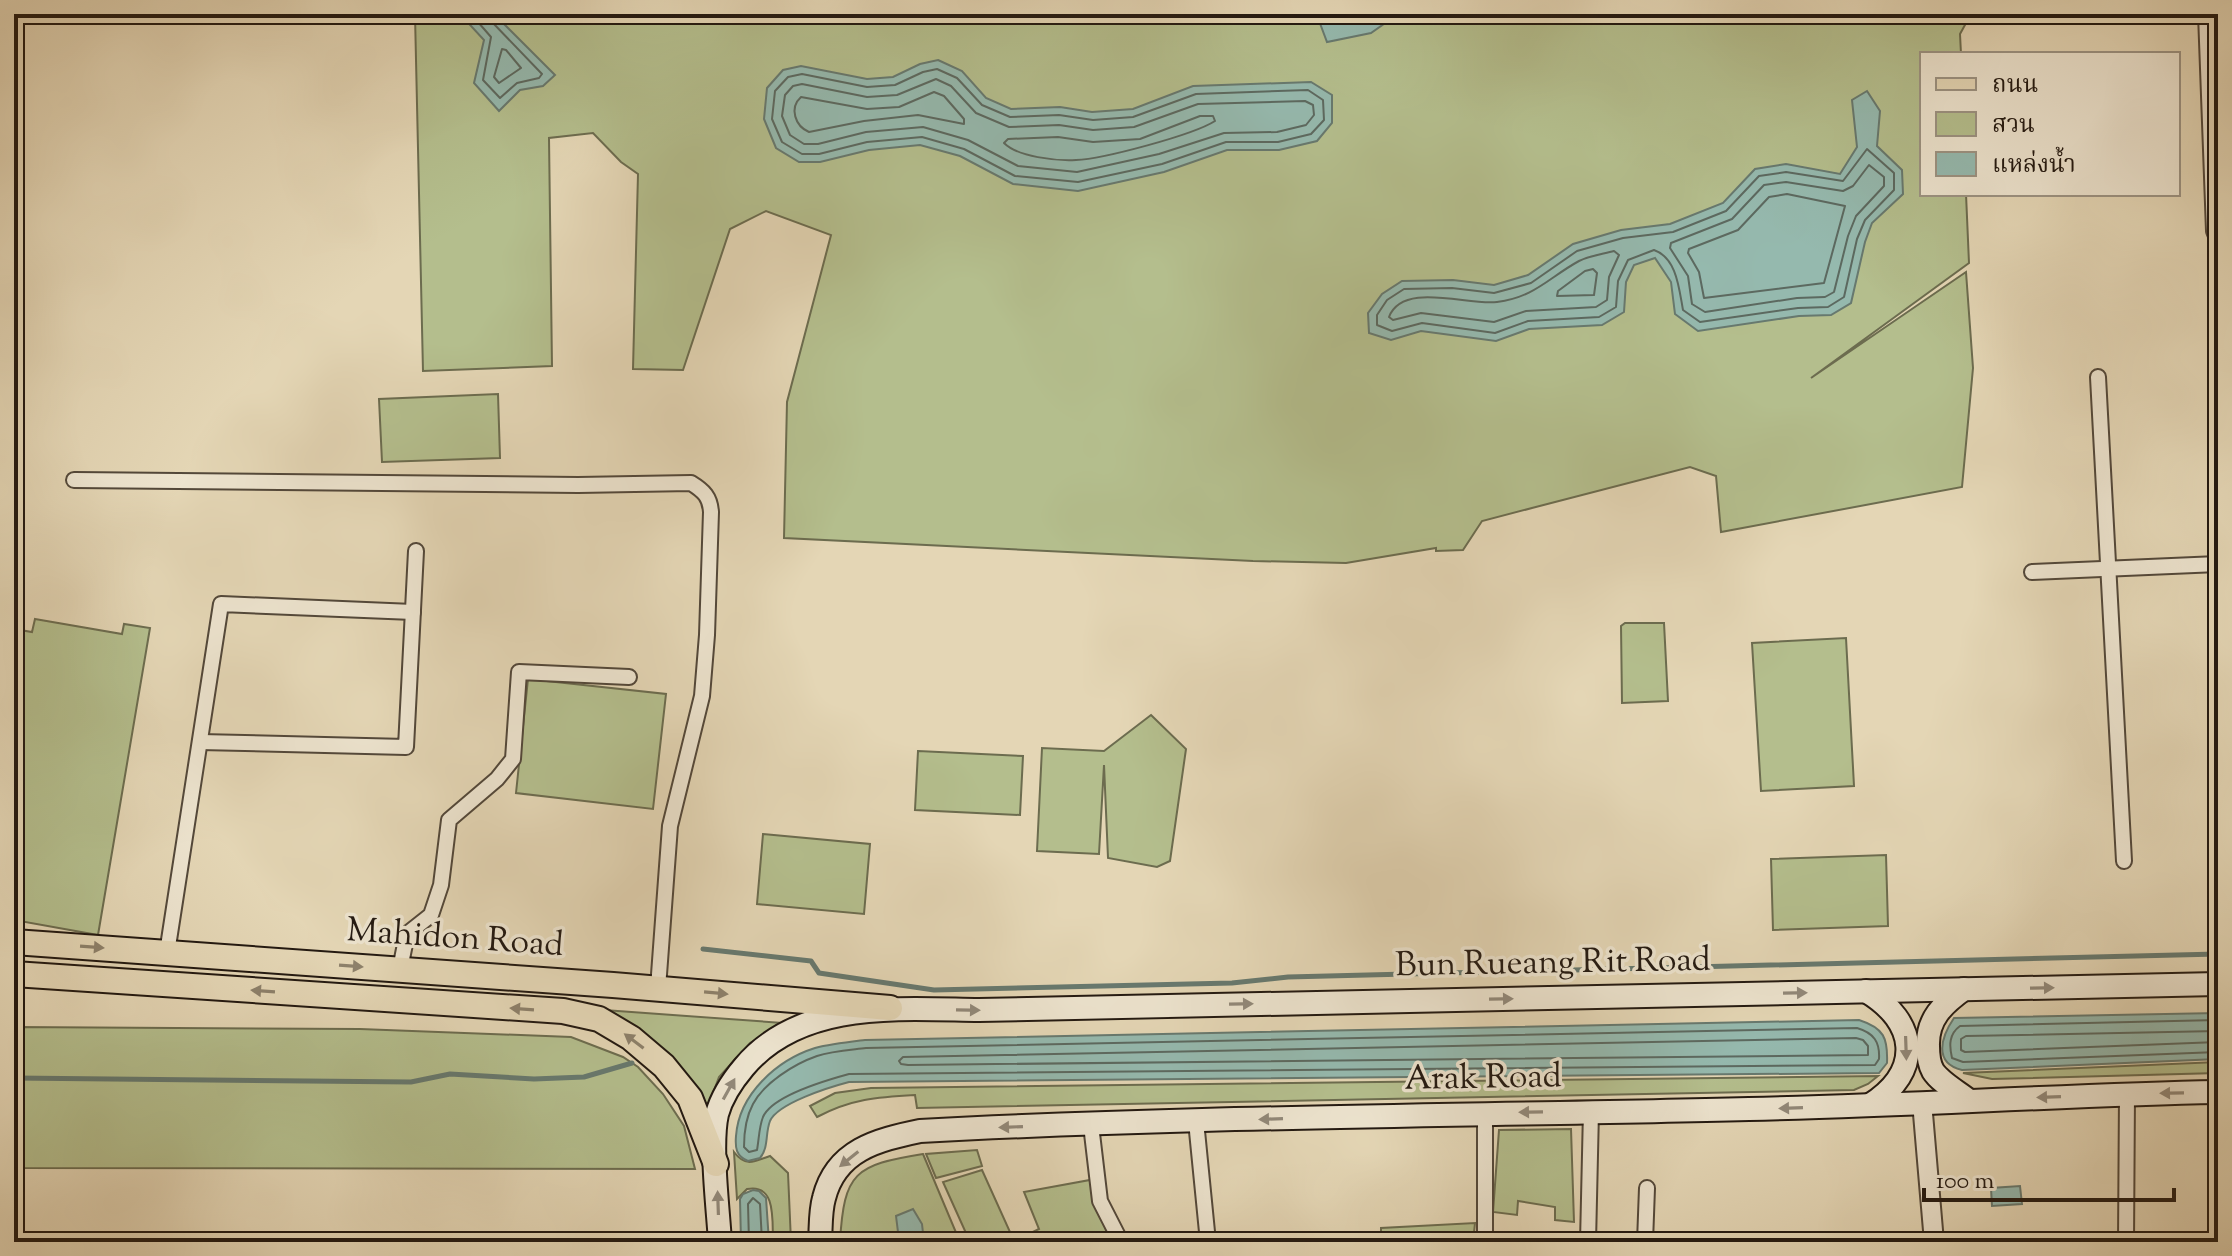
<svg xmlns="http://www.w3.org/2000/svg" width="2232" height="1256" font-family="'Sorts Mill Goudy','Noto Serif Thai',serif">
<rect width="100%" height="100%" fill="#e4d6b5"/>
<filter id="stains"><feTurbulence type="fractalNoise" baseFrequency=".0025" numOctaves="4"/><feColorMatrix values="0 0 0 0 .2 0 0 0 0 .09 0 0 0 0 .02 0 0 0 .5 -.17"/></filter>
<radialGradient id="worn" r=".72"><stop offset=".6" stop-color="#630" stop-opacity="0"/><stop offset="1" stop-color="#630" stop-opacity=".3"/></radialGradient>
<g fill="#b4be8d" stroke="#6c6c4f" stroke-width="2">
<path d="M311 14H1971L1960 34 1961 54H1922V194H1966L1969 263 1811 378 1966 272 1973 368 1962 487 1721 532 1716 476 1690 467 1482 521 1463 550 1436 551V548L1346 563 1253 561 784 538 787 402 831 235 766 211 730 229 683 370 633 369 638 174 621 162 593 133 549 138 552 366 423 371 415 15 312 20Z"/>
<path d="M498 394 500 458 382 462 379 399Z"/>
<path d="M35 619 122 634 124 624 150 628 98 935 14 920V629L32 632Z"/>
<path d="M1625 623H1664L1668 701 1622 703 1621 626Z"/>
<path d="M1846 638 1854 786 1761 791 1752 643Z"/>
<path d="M528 679 666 694 653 809 516 793Z"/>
<path d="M1151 715 1186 749 1170 861 1157 867 1108 858 1104 765 1099 854 1037 851 1042 748 1104 751Z"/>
<path d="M918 751 1023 756 1020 815 915 810Z"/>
<path d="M763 834 870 844 864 914 757 904Z"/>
<path d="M1886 855 1888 926 1773 930 1771 859Z"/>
<path d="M604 1010 783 1023 750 1043 719 1077 706 1112Z"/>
<path d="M14 1027 360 1029 571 1037 623 1057 638 1067 663 1094 684 1126 695 1169 14 1168Z"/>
<path d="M2218 1062V1073L1992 1079 1963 1073Z"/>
<path d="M1878 1076 1868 1084 1854 1090 917 1108 915 1095C877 1097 851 1099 817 1117L810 1106 835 1093 871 1088Z"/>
<path d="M1571 1129 1574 1222 1555 1220V1207L1518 1201 1517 1215 1493 1212 1499 1130Z"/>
<path d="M977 1150 982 1166 936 1178 926 1154Z"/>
<path d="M734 1152C746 1168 755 1161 770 1156L788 1173 791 1242H773C772 1222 777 1183 747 1189L737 1199Z"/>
<path d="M923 1154 960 1242H840C844 1172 855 1165 923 1154Z"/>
<path d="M982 1170 1014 1241 1039 1229 1024 1192 1090 1180 1110 1242H970L943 1182Z"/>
<path d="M1475 1223 1473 1242H1381V1228Z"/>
</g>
<g fill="#95b9ae" stroke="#67796f" stroke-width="2">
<path d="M460 14H494L555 75 543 86 520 90 499 111 474 83 484 40Z"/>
<path d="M1321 14H1398L1371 33 1327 42 1318 18Z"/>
<path d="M938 60 962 71 986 98 1011 109 1060 107 1092 112 1133 109 1193 86 1311 82 1332 95V123L1317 141 1279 150H1227L1164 172 1078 191 1013 184 960 156 920 145 869 150 820 162H799L776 148 764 119 767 88 783 70 801 66 867 79 893 77 920 64Z"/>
<path d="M1867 91 1880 111 1877 146 1902 170 1903 194 1872 223 1865 242 1851 303 1831 315 1799 316 1698 331 1675 314 1671 282 1655 258 1634 265 1626 282 1624 312 1602 325 1529 329 1496 341 1421 331 1391 340 1369 333 1368 313 1382 294 1402 281 1453 280 1494 285 1528 275 1573 244 1621 230 1670 224 1723 203 1755 169 1786 164 1840 174 1857 147 1852 100Z"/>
<path d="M2218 1013V1059L1962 1070C1933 1063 1941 1037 1954 1018Z"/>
<path d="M1859 1020C1884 1028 1888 1038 1887 1063L1879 1073 849 1082C830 1087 778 1103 770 1121 765 1134 769 1147 760 1158L748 1161C736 1156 735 1148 736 1136 739 1094 777 1060 815 1048 831 1044 849 1042 865 1040Z"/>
<path d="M2020 1186 2022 1204 1992 1206 1991 1188Z"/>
<path d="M753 1190 759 1191 766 1198 769 1242H741L740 1199 743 1194Z"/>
<path d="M913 1209 922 1224 924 1242H904L905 1236 898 1232 896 1216Z"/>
</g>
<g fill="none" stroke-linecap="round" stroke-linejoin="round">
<g stroke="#5c6960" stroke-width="2">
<path d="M471 14 491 37 483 80 500 98 517 83 539 78 542 74 492 22 490 14"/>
<path d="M502 49 506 50 521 68 499 83 494 77Z"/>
<path d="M937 69 957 78 982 105 1010 117 1059 115 1093 120 1133 117 1196 94 1308 90 1323 100 1324 120 1311 134 1278 142H1226L1162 164 1078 182 1015 176 964 149 922 137 867 142 819 154H802L782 142 772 119 775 91 788 77 802 74 867 87 895 85 923 72Z"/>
<path d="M936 79 951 86 976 113 1009 127 1059 125 1093 130 1134 127 1198 104 1305 101 1313 105 1314 115 1306 125 1277 132 1224 133 1159 154 1077 172 1018 166 968 140 923 127 866 132 818 144H804L790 135 782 116 785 95 793 86 802 84 867 97 897 95Z"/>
<path d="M934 92 944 96 964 119V124L918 115 864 121 809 132C795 126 789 108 801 97L867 109 899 107Z"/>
<path d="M1200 116H1213L1215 121C1193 135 1103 159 1076 160 1056 161 1018 157 1004 143L1008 139 1058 137 1093 142 1140 139Z"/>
<path d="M1867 149 1894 173V190L1865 220 1857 239 1844 297 1828 307 1798 308 1700 322 1683 310C1679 289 1677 258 1654 250L1628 260 1618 281 1616 307 1599 317 1528 321 1495 333 1422 323 1392 331 1377 325V315L1387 300 1404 289 1452 288 1494 293 1531 283 1577 251 1623 238 1673 232 1726 211 1759 176 1786 172 1843 181Z"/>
<path d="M1869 165 1884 177V186L1856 216 1848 236 1834 292 1825 297 1797 298 1705 312 1692 304 1688 276 1670 248 1671 243 1732 219 1764 185 1786 182 1843 191 1853 186Z"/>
<path d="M1787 194 1845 206 1824 283 1704 298 1699 272 1688 253 1689 249 1738 230 1769 197Z"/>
<path d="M1614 251 1619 255 1609 277 1607 300 1596 307 1526 311 1494 322 1421 313 1393 320 1389 317C1403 281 1468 306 1497 302 1535 297 1548 278 1579 261 1589 256 1603 254 1614 251Z"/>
<path d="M1593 269 1597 273 1594 295 1557 296 1558 291 1585 271Z"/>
<path d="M2218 1020 1960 1026C1949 1034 1949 1045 1952 1058L1963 1062 2218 1052"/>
<path d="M1857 1028C1874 1033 1880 1042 1879 1059L1875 1065 849 1074C827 1080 772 1096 763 1117 759 1127 759 1139 757 1150L749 1152 744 1147C744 1133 746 1117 753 1104 764 1083 794 1064 817 1056 832 1051 850 1050 866 1048Z"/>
<path d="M2218 1031 1966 1036 1961 1039V1050L1965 1052 2218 1042"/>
<path d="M1856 1038 1863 1040 1868 1046V1055L908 1065 901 1064 899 1061 903 1057Z"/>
<path d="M749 1242 748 1204 753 1198 760 1204 762 1242"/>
</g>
<g stroke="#67796f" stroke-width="5">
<path d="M703 949 811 961 819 973 934 990 1232 983 1288 977 2218 954"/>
<path d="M14 1078 411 1082 450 1074 534 1079 584 1077 632 1063"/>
</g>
<g stroke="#53483a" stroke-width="18">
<g id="minor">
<path d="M2206 14 2214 231 2218 241"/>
<path d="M2098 377 2124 861"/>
<path d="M74 480 578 485 691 483C704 491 710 497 711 512L707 635 702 696 670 826 658 988"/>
<path d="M2032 572 2218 564"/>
<path d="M200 742 406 747 416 551"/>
<path d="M167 953 221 604 413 612"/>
<path d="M400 969 407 934 431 915 441 885 449 820 497 779 513 759 519 672 629 677"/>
<path d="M1485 1113V1242"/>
<path d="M1196 1121 1208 1242"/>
<path d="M1091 1125 1100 1201 1121 1242"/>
<path d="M1588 1242 1591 1111"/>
<path d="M1645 1242 1647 1188"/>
<path d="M2126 1242 2127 1094"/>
</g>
</g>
<g stroke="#53483a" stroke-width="22">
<path id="tertiary" d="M1922 1102 1934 1242"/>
</g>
<g stroke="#231911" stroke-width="26">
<g id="secondary">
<path d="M1964 989C1943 1004 1927 1019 1928 1046 1928 1054 1929 1064 1933 1071 1940 1082 1958 1092 1968 1100"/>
<path d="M1866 991C1918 1022 1923 1071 1870 1105"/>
<path d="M720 1242C718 1208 710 1145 717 1114 722 1096 733 1080 744 1067 801 999 901 1009 979 1010L2218 984"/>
<path d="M820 1242C821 1228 820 1212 824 1198 836 1150 877 1140 920 1131 1196 1116 1473 1116 1749 1109 1905 1106 2061 1095 2218 1092"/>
</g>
</g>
<g stroke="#231911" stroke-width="28">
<g id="primary">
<path d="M14 942 613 985 890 1008"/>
<path d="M14 974 563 1011 599 1019 631 1038 664 1066 690 1098 716 1164"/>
</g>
</g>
<use href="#minor" stroke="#ede4cf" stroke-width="14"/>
<use href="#tertiary" stroke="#ede4cf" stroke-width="18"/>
<use href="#secondary" stroke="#ede4cf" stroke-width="22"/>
<use href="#primary" stroke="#e4d6b5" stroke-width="24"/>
</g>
<defs><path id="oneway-solid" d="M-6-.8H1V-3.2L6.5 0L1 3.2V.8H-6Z" transform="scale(2)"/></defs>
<g fill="#8d816b">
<use href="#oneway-solid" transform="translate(92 947) rotate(4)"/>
<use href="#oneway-solid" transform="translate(351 966) rotate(4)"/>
<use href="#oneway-solid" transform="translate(263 991) rotate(-176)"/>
<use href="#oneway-solid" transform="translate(716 993) rotate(5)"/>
<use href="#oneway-solid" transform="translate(522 1009) rotate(-176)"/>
<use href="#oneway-solid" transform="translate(634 1041) rotate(-143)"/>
</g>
<g fill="#92897a">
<use href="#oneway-solid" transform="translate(2042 988) rotate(-1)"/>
<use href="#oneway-solid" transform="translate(1795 993) rotate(-1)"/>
<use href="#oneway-solid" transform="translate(1501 999) rotate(-1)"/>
<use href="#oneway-solid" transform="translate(1241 1004) rotate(-1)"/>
<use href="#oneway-solid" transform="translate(968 1010) rotate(1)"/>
<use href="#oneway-solid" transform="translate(1906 1048) rotate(88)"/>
<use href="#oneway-solid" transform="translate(729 1089) rotate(-61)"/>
<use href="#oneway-solid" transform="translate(2172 1093) rotate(179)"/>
<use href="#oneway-solid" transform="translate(2049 1097) rotate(178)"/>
<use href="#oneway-solid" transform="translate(1791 1108) rotate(178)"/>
<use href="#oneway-solid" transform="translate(1531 1112) rotate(179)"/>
<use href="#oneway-solid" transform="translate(1271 1119) rotate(178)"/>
<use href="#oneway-solid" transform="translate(1011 1127) rotate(178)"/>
<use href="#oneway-solid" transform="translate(849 1159) rotate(141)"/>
<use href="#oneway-solid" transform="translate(718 1203) rotate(-92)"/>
</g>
<g text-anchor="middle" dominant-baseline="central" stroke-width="7" stroke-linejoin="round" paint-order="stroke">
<g font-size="34" fill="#231911" stroke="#ede4cf">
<text transform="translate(455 939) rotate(4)">Mahidon Road</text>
<text transform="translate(1553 964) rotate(-1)">Bun Rueang Rit Road</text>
<text transform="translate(1483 1079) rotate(-1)">Arak Road</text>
</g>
</g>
<rect width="2232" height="1256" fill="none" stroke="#e4d6b5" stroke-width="48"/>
<rect x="16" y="16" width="2200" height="1224" fill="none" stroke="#231911" stroke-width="4"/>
<rect x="24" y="24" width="2184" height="1208" fill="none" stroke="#231911" stroke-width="2"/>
<rect x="1920" y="52" width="260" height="144" fill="#ede4cf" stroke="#9c9383" stroke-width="2"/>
<rect x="1936" y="78" width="40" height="12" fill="#e4d6b5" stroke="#9c9383" stroke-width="2"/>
<text x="1992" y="92" font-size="24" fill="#231911">ถนน</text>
<rect x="1936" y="112" width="40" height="24" fill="#b4be8d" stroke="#9c9383" stroke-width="2"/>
<text x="1992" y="132" font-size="24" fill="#231911">สวน</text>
<rect x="1936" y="152" width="40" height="24" fill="#95b9ae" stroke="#9c9383" stroke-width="2"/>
<text x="1992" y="172" font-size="24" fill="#231911">แหล่งน้ำ</text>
<path d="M1924 1188v12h250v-12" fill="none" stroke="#231911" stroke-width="4"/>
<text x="1936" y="1188" font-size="24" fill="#231911" stroke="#ede4cf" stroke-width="6" paint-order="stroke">100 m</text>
<rect width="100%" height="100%" filter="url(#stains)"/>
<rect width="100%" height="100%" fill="url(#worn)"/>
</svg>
